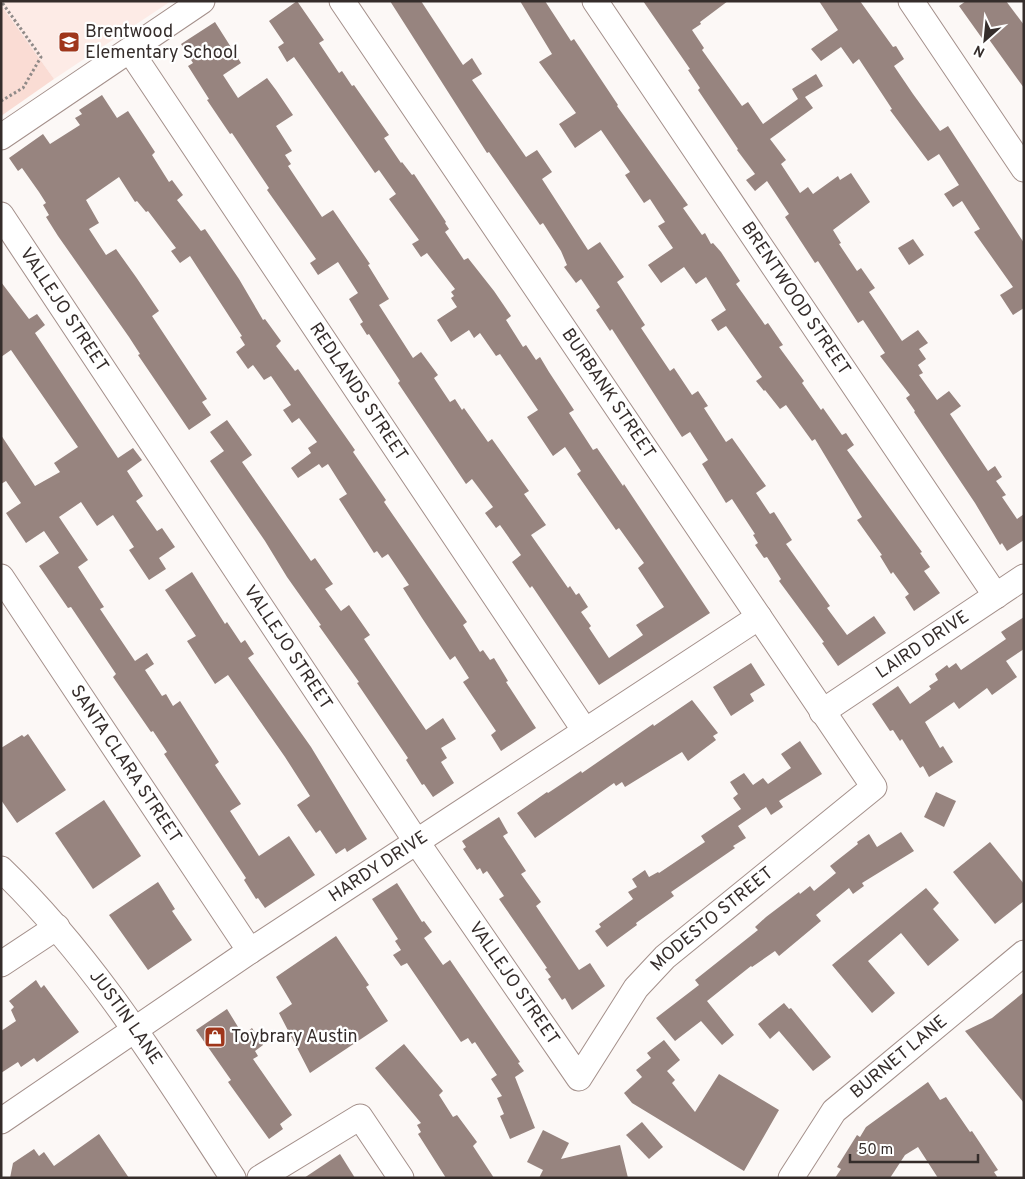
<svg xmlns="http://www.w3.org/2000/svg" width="1025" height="1179" font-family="Overpass,sans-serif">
<rect width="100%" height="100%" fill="#fcf8f6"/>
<path fill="#fdebe6" d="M1 1H171L54 79 1 5Z"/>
<path fill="#fadcd4" d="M1 5 54 79 1 116Z"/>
<g fill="#97847f">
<path d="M297 1 324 40 319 43 339 73 342 71 352 86 354 85 389 135 384 138 401 163 402 162 412 175 414 174 446 222 445 223 449 229 445 232 464 260 468 258 494 291 511 316 506 320 523 347 526 345 536 360 540 357 549 372 574 410 569 413 593 450 597 448 623 486 624 484 710 613 599 685 532 586 530 588 512 562 521 555 500 525 496 528 485 513 493 507 472 479 466 484 398 383 400 381 369 334 367 335 360 324 363 322 349 299 358 293 338 262 318 275 310 263 316 259 267 190 269 188 232 133 230 134 207 100 209 99 188 66 193 63 181 44 215 22 241 63 223 75 238 98 267 78 276 90 293 115 276 126 292 151 285 155 291 164 288 166 322 217 333 210 370 264 368 265 389 299 379 305 413 358 421 352 438 375 434 378 450 402 455 399 462 410 464 408 488 442 492 439 529 491 524 494 546 525 531 535 568 588 570 586 576 595 579 593 588 607 581 612 591 626 589 628 609 658 643 635 636 625 664 607 638 568 644 563 619 528 616 530 577 474 581 471 565 447 553 456 527 417 538 410 500 354 496 356 480 333 474 338 469 330 451 342 437 320 457 307 451 298 454 296 451 292 455 289 427 253 421 257 412 244 419 240 389 199 396 194 379 170 375 173 294 57 287 62 278 47 284 43 269 21Z"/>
<path d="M390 1H421L463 65 472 58 482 74 472 80 526 157 537 150 552 172 542 179 588 250 600 242 624 277 617 282 645 325 641 328 670 371 674 368 692 395 698 391 708 406 704 408 726 442 732 438 766 486 756 493 770 514 774 512 792 540 786 544 830 606 827 608 847 635 874 616 886 633 838 666 822 643 824 642 779 581 781 579 767 557 764 558 755 545 758 543 753 535 755 534 732 499 726 503 702 464 708 460 690 432 682 437 612 329 610 331 596 310 600 307 581 279 576 283 564 267 567 265 561 251 543 223 540 225 489 152 487 153Z"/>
<path d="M520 1H545L571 41 574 39 618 105 617 106 688 205 683 208 702 235 705 233 711 244 713 243 721 252 740 281 736 284 765 325 768 323 783 345 779 347 804 381 802 383 821 410 823 408 842 435 846 433 854 445 847 450 922 552 920 553 930 567 924 571 940 593 914 611 905 597 909 594 893 572 891 574 880 556 882 555 857 520 862 517 815 439 812 441 786 405 780 409 765 390 764 391 756 381 762 377 726 326 718 331 711 320 726 310 706 277 696 284 684 267 661 283 648 265 673 248 658 226 665 222 650 199 644 203 629 181 625 175 630 172 601 130 575 148 559 124 576 113 539 62 552 54Z"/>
<path d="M643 1H728L700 22 701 24 692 30 704 48 702 50 742 106 748 102 763 124 798 99 792 89 816 74 823 86 805 97 813 108 770 139 786 160 781 164 800 193 808 187 813 194 838 176 840 180 851 173 870 202 833 230 841 243 839 244 857 271 861 268 875 288 869 292 902 341 918 330 928 343 919 349 926 359 918 365 923 373 919 375 937 400 949 391 961 406 950 414 988 471 995 466 1002 477 996 481 1006 495 1002 497 1017 519 1024 514V540L1007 551 1002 543 1000 545 975 503 914 412 915 411 906 398 910 395 880 356 885 353 863 320 858 323 818 261 815 263 785 217 789 214 767 181 755 191 746 180 755 174 737 150 738 149 698 90 700 88 688 70 690 69Z"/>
<path d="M819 1H860L893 47 896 46 904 59 894 66 913 94 940 131 948 126 1024 243V308L1013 315 1000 295 1013 287 974 232 980 229 962 201 953 207 944 194 959 185 939 154 928 161 890 110 892 109 859 59 853 64 841 47 821 61 811 49 838 30Z"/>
<path d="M966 1H1006L1024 25V88L988 38 984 41 959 6Z"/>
<path d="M102 95 117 118 128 111 155 152 152 155 169 182 172 180 183 195 177 200 201 231 205 229 239 279 263 320 265 319 281 341 276 346 295 371 298 369 355 450 353 452 386 500 384 502 467 622 463 625 480 652 483 650 490 660 494 658 508 681 506 682 536 728 501 751 491 735 496 731 463 682 469 678 455 656 450 660 422 618 403 588 409 585 388 554 382 558 377 551 374 553 339 499 347 494 328 464 322 468 319 464 298 478 291 468 311 453 308 448 317 442 299 418 292 423 283 410 291 405 271 376 264 380 253 365 248 369 236 352 245 345 240 337 242 336 190 256 180 263 171 251 176 248 148 211 146 212 137 201 135 202 119 177 86 200 99 223 89 229 106 255 116 249 136 277 159 311 152 316 207 399 202 402 211 415 189 430 138 355 140 354 129 337 58 236 46 217 49 215 43 205 46 203 39 192 22 168 18 171 9 158 43 134 50 144 80 125 75 118 82 114 79 110Z"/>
<path d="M913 239 924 255 909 265 898 248Z"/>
<path d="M1 282 29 319 37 314 45 325 35 333 118 458 133 448 142 460 127 471 143 496 136 501 157 531 162 528 175 547 159 558 166 569 149 580 129 550 134 547 113 515 97 526 81 502 59 517 88 560 78 567 104 607 100 609 135 661 147 653 154 664 145 670 162 696 166 694 173 706 180 701 219 762 215 765 241 804 230 811 259 856 289 836 315 875 265 908 258 898 256 899 244 880 246 878 164 754 167 752 153 731 151 732 113 677 116 674 71 607 68 608 39 566 59 553 44 531 26 543 6 513 21 503 6 481 1 484V435L35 486 60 472 54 463 78 447 11 350 1 357Z"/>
<path d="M227 420 252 455 242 462 311 561 315 558 333 584 325 589 341 611 349 605 370 635 364 639 426 730 443 718 456 739 441 748 447 758 441 762 454 783 433 797 424 784 422 785 406 760 408 758 357 683 359 682 319 626 321 625 287 577 265 541 210 461 224 451 210 432Z"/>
<path d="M192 572 225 624 227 622 241 643 245 640 254 654 248 658 311 747 367 839 347 852 345 848 336 854 320 830 316 833 297 805 310 796 285 757 228 675 215 684 187 641 196 636 165 590Z"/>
<path d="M1024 617V649L1006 661 1017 677 992 695 987 688 959 709 954 702 925 722 940 748 943 746 953 762 929 777 923 766 920 768 902 739 900 741 893 730 890 731 872 704 898 686 910 704 931 689 929 686 938 680 935 674 947 665 949 668 956 663 961 670 1006 639 1001 632Z"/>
<path d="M751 663 765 685 750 694 754 701 731 716 713 687Z"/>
<path d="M692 700 718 733 713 736 716 740 688 761 682 752 625 787 622 782 616 786 614 783 535 838 517 813 547 792 548 793 581 771 582 773 653 724 654 726Z"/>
<path d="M28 734 66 790 17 823 1 800V748L22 735 24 737Z"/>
<path d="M800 741 822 774 779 801 783 807 771 815 766 807 738 826 746 838 733 846 735 848 671 892 674 896 636 923 637 925 607 947 595 931 601 927 599 924 633 899 628 892 637 887 632 879 645 870 649 877 658 872 659 873 705 842 701 836 741 809 733 798 738 794 730 782 744 773 753 785 763 778 768 784 791 768 781 754Z"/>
<path d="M936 792 956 801 944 827 924 817Z"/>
<path d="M104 800 141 856 93 889 55 833Z"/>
<path d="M499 817 508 833 503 836 526 871 521 874 541 902 536 906 579 970 590 963 605 986 572 1010 565 998 562 1000 548 979 551 977 545 969 547 968 499 899 504 896 487 871 483 874 480 868 477 870 463 849 466 847 462 841Z"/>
<path d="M901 832 914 851 862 883 864 886 853 894 849 888 816 915 821 921 779 956 775 951 752 967 751 966 707 1001 734 1035 722 1045 701 1021 675 1041 656 1018 699 985 695 980 758 930 755 927 766 917 799 892 800 894 810 886 814 891 836 873 830 866 858 844 857 842 869 834 877 847Z"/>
<path d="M990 842 1024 884V901L995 924 953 872Z"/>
<path d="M158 882 175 909 172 911 192 940 148 970 109 915Z"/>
<path d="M397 883 422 922 424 921 432 932 424 938 443 965 450 960 520 1062 518 1063 524 1071 515 1077 535 1128 510 1139 500 1116 504 1114 497 1098 502 1096 491 1079 497 1075 475 1042 472 1044 468 1038 461 1042 407 963 401 966 393 955 401 950 395 941 398 939 372 899Z"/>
<path d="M926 888 939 903 933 909 959 940 928 966 901 933 868 961 895 993 872 1013 832 965Z"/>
<path d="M336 936 369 985 366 987 388 1021 310 1073 279 1013 292 1004 276 977Z"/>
<path d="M36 980 41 988 44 985 79 1032 37 1062 34 1058 21 1067 18 1062 1 1073V1031L16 1021 11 1010 14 1007 9 1001Z"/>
<path d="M1024 992V1103L965 1031 992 1018Z"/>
<path d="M784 1003 789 1009 791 1008 831 1057 813 1071 779 1031 770 1039 758 1024Z"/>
<path d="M227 1009 243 1035 252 1028 263 1045 255 1051 258 1056 253 1059 292 1115 280 1124 283 1129 269 1139 228 1082 231 1080 196 1030Z"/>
<path d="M664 1040 680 1060 667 1071 675 1080 672 1083 695 1112 719 1074 779 1110 744 1171 632 1103 624 1093 642 1077 636 1070 651 1058 647 1053Z"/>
<path d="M404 1044 443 1091 439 1095 453 1117 457 1115 477 1142 473 1146 494 1178H446L418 1134 421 1132 417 1125 421 1123 375 1068Z"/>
<path d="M928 1082 940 1100 946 1097 970 1132 972 1131 998 1170 994 1172 998 1178H938L918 1147 905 1155 890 1178H835L841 1169 837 1167 857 1135 860 1137 866 1127Z"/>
<path d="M642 1122 663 1147 649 1159 626 1135Z"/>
<path d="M543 1130 569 1143 561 1159 620 1145 628 1178H539L543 1170 527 1162Z"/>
<path d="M99 1134 129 1178H10L13 1163 34 1149 39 1156 44 1152 54 1166Z"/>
<path d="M340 1154 355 1178H304Z"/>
</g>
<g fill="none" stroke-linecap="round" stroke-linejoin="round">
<g stroke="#a4908b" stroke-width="27">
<g id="minor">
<path id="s1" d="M595 1 996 596"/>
<path d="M911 1 1024 169"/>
<path id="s2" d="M131 52 585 731"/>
<path d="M1 137 202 1"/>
<path id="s3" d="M1 215 416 841 579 1078 636 988 665 957 874 787 342 1"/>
<path id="s4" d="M1 577 250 951"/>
<path id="s5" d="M822 712 1024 577"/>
<path id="s6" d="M1 869C95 959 162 1070 233 1178"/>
<path d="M1 964 57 927"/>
<path id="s7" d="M1 1121 250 951 759 617"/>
<path d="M260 1178 360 1117 401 1178"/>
<path id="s8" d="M791 1178 834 1111 1024 953"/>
</g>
</g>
<path stroke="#908a88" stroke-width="3" stroke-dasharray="2.5 2.5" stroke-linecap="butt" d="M1 101 23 88 41 57 1 1"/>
<use href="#minor" stroke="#fff" stroke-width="25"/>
</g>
<defs>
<g id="school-square" transform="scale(1.125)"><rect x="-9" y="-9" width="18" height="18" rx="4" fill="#9f361b" stroke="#fff"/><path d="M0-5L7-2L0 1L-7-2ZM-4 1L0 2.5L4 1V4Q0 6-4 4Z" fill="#fff"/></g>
<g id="shop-square" transform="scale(1.125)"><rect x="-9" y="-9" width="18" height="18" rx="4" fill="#9f361b" stroke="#fff"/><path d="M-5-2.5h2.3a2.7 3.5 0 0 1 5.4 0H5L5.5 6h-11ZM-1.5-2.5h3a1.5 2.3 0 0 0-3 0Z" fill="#fff"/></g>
</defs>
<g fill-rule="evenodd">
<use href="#school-square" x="69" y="42"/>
<use href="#shop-square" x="215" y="1037"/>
</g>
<g text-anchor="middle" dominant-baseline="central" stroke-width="4.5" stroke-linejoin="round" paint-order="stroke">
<g font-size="18" fill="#352d2b" stroke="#fff" text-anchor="start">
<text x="85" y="32">Brentwood<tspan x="85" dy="21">Elementary School</tspan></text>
<text x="231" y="1037">Toybrary Austin</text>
</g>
<g font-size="18" fill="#352d2b" stroke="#fff">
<text stroke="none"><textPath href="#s1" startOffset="359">BRENTWOOD STREET</textPath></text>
<text stroke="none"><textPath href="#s3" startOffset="114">VALLEJO STREET</textPath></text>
<text stroke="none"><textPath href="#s2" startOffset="409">REDLANDS STREET</textPath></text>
<text transform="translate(608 394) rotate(56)">BURBANK STREET</text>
<text stroke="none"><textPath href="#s5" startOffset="121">LAIRD DRIVE</textPath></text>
<text stroke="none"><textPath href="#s3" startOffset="519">VALLEJO STREET</textPath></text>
<text stroke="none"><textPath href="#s4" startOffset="225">SANTA CLARA STREET</textPath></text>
<text stroke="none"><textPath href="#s7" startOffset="455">HARDY DRIVE</textPath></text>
<text stroke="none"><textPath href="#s3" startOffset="1248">MODESTO STREET</textPath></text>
<text stroke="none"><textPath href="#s3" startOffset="924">VALLEJO STREET</textPath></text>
<text stroke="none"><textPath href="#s6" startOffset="194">JUSTIN LANE</textPath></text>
<text stroke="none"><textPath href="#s8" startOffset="164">BURNET LANE</textPath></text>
</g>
</g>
<rect width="1025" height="1179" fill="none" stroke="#352d2b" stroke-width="5"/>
<g transform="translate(985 40) rotate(207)" stroke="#ffffff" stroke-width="4" paint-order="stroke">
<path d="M0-4L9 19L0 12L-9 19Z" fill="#352d2b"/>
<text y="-8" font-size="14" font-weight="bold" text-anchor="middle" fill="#352d2b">N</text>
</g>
<path d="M850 1154v8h128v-8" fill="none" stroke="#352d2b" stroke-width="2.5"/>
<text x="858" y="1154" font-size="15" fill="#352d2b" stroke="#ffffff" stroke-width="4" paint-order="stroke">50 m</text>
</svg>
